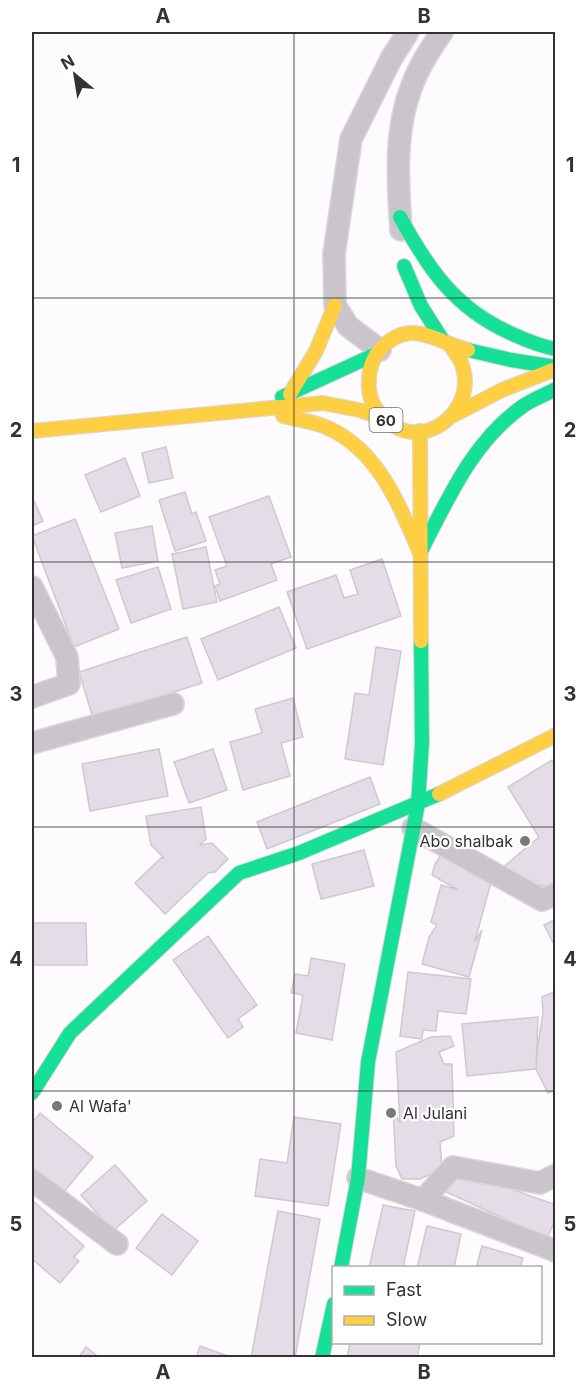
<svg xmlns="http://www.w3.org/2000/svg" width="587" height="1389" font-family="Inter,sans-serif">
<rect width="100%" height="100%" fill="#fdfbfe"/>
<g fill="#e4dce6" stroke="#cdcacd" stroke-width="1.5">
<path d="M166 447 173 478 149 483 142 453Z"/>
<path d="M125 458 140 496 101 512 85 475Z"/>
<path d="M185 492 192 514 196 512 206 541 175 551 159 500Z"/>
<path d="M32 496 43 521 32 526Z"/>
<path d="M269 496 291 557 271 564 277 580 220 601 215 586 220 584 215 570 227 566 209 517Z"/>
<path d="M75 519 119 629 74 647 32 536Z"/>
<path d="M152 526 158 561 122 568 115 533Z"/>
<path d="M206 547 217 602 183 609 172 554Z"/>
<path d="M382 559 401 616 307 649 287 592 336 575 344 598 358 594 350 570Z"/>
<path d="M158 567 171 609 131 623 116 580Z"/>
<path d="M279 607 296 648 218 680 201 639Z"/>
<path d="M187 637 202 683 93 718 79 672Z"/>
<path d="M376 647 401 651 383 765 345 759 355 693 369 695Z"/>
<path d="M293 698 303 737 281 743 290 776 243 790 230 742 262 733 255 709Z"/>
<path d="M159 749 168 796 90 811 82 764Z"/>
<path d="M213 749 227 790 189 803 174 762Z"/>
<path d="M552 760 556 766V887L518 883 501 869 539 837 508 787Z"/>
<path d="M370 777 380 804 267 849 257 822Z"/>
<path d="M201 807 206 839 200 845 212 843 228 859 215 872 208 873 165 914 135 883 161 858H164L151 845 146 816Z"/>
<path d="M364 850 374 886 321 899 312 864Z"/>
<path d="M442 853 491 882 475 941 482 930 469 977 422 964 429 937 437 925 431 922 441 885 458 890 432 875 435 864Z"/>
<path d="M556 919V948L544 925Z"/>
<path d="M32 923H86L87 965H32Z"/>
<path d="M208 936 257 1005 238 1019 243 1027 228 1038 173 960Z"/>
<path d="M311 958 345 964 332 1040 296 1033 303 995 291 993 295 974 308 976Z"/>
<path d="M408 972 471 979 466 1014 438 1011 436 1031 423 1030 422 1039 400 1036Z"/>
<path d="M556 991V1090L548 1093 536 1069 537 1052 543 1012 542 997Z"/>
<path d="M538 1017 536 1069 467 1076 462 1024Z"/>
<path d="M450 1036 454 1046 439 1052 444 1064H452L454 1136 440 1142 442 1169 420 1179H402L396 1166 393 1109 400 1123 396 1052 431 1037Z"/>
<path d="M40 1113 93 1157 62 1194 32 1169V1123Z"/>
<path d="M294 1117 341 1124 328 1206 255 1196 260 1159 287 1163Z"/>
<path d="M115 1165 147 1201 113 1231 81 1195Z"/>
<path d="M455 1177 506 1187 556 1205V1219L547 1238 446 1192Z"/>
<path d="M32 1200 84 1246 74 1257 79 1261 60 1283 32 1259Z"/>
<path d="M383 1205 415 1211 403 1268H369Z"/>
<path d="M278 1211 320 1219 295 1358H251Z"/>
<path d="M162 1214 198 1241 172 1275 136 1248Z"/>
<path d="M427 1226 461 1234 454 1268H417Z"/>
<path d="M482 1246 523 1258 520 1268H476Z"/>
<path d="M350 1342H417L420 1343 417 1358H347Z"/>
<path d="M200 1346 228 1356V1358H196Z"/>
<path d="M86 1347 100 1358H78Z"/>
</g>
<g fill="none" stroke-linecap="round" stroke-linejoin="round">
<g stroke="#d9d7d9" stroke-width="24">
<g id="street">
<path d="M401 230C398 182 394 133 411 88 418 68 430 49 442 32"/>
<path d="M380 350 348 326 335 305 334 254 351 139 391 59 408 32"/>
<path d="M32 587 67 657 69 684 32 697"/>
<path d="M32 743 173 704"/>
<path d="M413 828 542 900 556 894"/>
<path d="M358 1178 423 1200 556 1251"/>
<path d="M32 1180 117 1244"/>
<path d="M423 1200 453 1167 540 1183 556 1175"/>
</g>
</g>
<g stroke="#d9d7d9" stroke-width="16">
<g id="fast">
<path d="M400 217C428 268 454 307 508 332 523 339 539 346 556 349"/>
<path d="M404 266 421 306 442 339"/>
<path d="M468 350 511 360 556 367"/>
<path d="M282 397 376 354"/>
<path d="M420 553C448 499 472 442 523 406 533 399 545 395 556 389"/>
<path d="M32 1093 70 1033 239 873 299 853 439 794"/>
<path d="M341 1268 358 1178 368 1062 418 804 422 743 421 641"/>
<path d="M322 1358 334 1304"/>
</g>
</g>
<g stroke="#d9d7d9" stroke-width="16">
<g id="slow">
<path d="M449 344C454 351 461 359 463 368 475 408 430 448 394 426 391 423 387 420 384 417 375 410 370 400 369 389 368 375 370 361 380 350 409 316 436 342 468 350"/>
<path d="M290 394 316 351 335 305"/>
<path d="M454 415 502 390 553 370"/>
<path d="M283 416C298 420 314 421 328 428 379 451 399 505 420 553"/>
<path d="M32 431 323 403 359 410 383 418"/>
<path d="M420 431 421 641"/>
<path d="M439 794 556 735"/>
</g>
</g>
<use href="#street" stroke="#cac5cb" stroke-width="21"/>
<use href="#fast" stroke="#16e098" stroke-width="14"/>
<use href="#slow" stroke="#ffcf43" stroke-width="14"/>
</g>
<path fill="none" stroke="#343135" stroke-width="1.5" stroke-opacity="0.55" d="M294 32V1358M32 298H556M32 562H556M32 827H556M32 1091H556"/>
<g fill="#7a787b" stroke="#fff" stroke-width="2">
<circle cx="525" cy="841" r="6"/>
<circle cx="57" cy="1106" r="6"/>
<circle cx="391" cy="1113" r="6"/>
</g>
<g text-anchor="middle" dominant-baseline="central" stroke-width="4.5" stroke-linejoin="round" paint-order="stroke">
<rect fill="#fff" stroke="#716f72" stroke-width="1.5" x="369.5" y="408" width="33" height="24" rx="4.5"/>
<g font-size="15" font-weight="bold" fill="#343135">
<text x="386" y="420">60</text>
</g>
<g font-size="16" fill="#343135" stroke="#fff" text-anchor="start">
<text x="513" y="841" text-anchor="end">Abo shalbak</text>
<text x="69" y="1106">Al Wafa'</text>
<text x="403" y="1113">Al Julani</text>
</g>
</g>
<rect width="587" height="1389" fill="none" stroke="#ffffff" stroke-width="66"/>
<rect x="332" y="1266" width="210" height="78" fill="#ffffff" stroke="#aeadae" stroke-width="1.5"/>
<rect x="344" y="1286" width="30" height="9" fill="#16e098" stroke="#aeadae" stroke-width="1.5"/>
<text x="386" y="1296" font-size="18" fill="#343135">Fast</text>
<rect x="344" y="1316" width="30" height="9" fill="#ffcf43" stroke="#aeadae" stroke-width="1.5"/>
<text x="386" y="1326" font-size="18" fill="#343135">Slow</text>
<g transform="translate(75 75) rotate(330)" stroke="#ffffff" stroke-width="4.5" paint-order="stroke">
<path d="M0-4.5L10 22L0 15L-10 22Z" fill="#343135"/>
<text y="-9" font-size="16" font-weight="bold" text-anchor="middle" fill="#343135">N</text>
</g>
<rect x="33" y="33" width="521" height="1323" fill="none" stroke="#343135" stroke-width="2"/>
<g font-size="20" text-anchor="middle" font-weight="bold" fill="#343135">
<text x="163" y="23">A</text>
<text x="424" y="23">B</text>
<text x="16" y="172">1</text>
<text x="570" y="172">1</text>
<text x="16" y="437">2</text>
<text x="570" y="437">2</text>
<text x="16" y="701">3</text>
<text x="570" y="701">3</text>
<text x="16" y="966">4</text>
<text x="570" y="966">4</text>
<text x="16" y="1231">5</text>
<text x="570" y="1231">5</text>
<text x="163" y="1379">A</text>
<text x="424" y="1379">B</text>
</g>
</svg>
